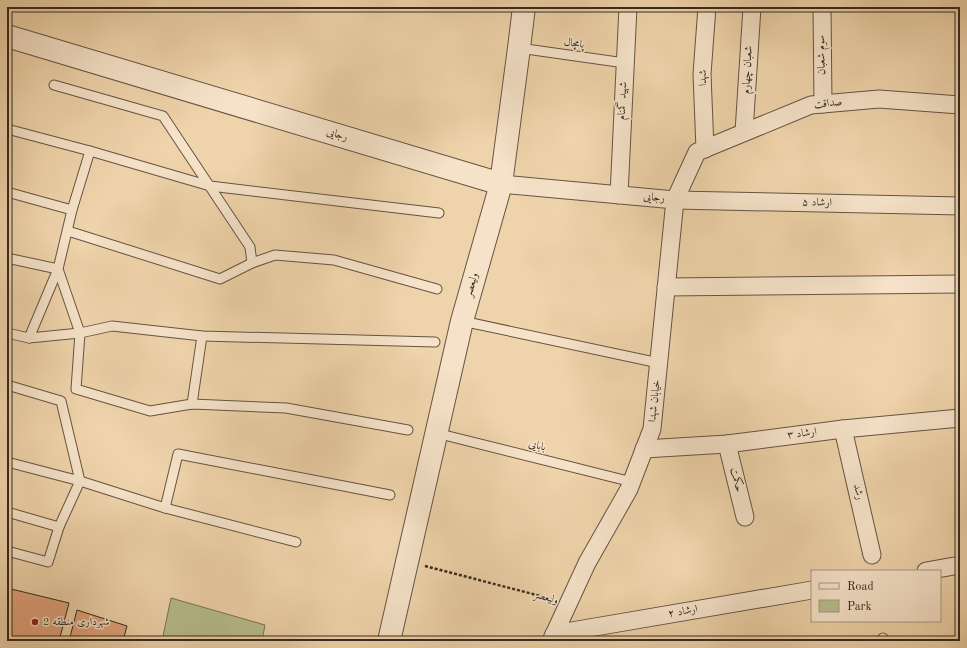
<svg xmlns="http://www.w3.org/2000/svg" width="967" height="648" font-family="'Old Standard TT',Amiri,serif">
<rect width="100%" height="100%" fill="#efd3aa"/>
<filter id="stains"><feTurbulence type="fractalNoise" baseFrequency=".005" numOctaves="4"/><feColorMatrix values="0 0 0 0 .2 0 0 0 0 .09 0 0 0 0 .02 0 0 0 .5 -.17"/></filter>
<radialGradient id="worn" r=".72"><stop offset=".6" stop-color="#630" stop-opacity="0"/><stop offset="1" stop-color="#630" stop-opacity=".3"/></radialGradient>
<path fill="#b6bd8b" stroke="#767456" d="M171 598 265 625 262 641H162Z"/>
<g fill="#e2a37d" stroke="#362a22">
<path d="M7 588 69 603 59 641H7Z"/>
<path d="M77 610 127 626 123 641H69Z"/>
</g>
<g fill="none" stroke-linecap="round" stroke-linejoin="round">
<g stroke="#645444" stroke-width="11">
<g id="service">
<path d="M519 48 625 63"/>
<path d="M54 85 163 116 250 247 252 263"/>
<path d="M7 129 90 151 210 186 439 213"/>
<path d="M90 151 72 210 58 269 80 333 76 389 150 411 192 404 286 408 408 430"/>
<path d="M7 192 72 210"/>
<path d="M68 231 220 279 252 263 275 255 334 260 437 289"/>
<path d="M7 258 58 269 29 338"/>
<path d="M462 321 659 363"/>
<path d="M7 333 29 338 80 333 112 326 202 336 435 342"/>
<path d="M7 385 61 401 80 481 59 527 7 512"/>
<path d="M192 404 202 336"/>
<path d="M436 433 632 482"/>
<path d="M7 462 80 481 165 508 296 542"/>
<path d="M165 508 178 454 390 495"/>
<path d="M7 551 48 562 59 527"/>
<path d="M883 638V641"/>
</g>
</g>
<g stroke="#645444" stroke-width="19">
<g id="minor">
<path d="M822 7 823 104"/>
<path d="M744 132 752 7"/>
<path d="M705 149 702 74 707 7"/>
<path d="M501 184 675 200 960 206"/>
<path d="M619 195 628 7"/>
<path d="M666 287 960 284"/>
<path d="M843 429 872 555"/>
<path d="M727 444 745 517"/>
<path d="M644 449 727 444 843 429 960 418"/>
<path d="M926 571 960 565"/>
<path d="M554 634 812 590"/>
<path d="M551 641 587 563 629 489 652 429 675 200 697 152 811 105 879 99 960 105"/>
</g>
</g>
<g stroke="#645444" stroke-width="24">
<g id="tertiary">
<path d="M7 36 501 184"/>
<path d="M389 641 462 321 501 184 519 48 524 7"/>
</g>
</g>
<path stroke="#362a22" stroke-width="2.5" stroke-dasharray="3 2" stroke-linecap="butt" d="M425 566 552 599"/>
<use href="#service" stroke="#f5e2c8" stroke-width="9"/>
<use href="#minor" stroke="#f5e2c8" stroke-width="17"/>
<use href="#tertiary" stroke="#f5e2c8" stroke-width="22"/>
</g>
<circle fill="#8f2418" stroke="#f5e2c8" stroke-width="1.5" cx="35" cy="622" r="4"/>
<g text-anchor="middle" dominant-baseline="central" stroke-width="3" stroke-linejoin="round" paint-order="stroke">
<g font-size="11" fill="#362a22" stroke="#f5e2c8">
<text transform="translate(574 44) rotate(8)">پامچال</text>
<text transform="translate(822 55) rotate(-91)">سوم شعبان</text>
<text transform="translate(748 70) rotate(-87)">شعبان چهارم</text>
<text transform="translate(703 78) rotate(-90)">شهدا</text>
<text transform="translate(623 101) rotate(-87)">شهید گمنام</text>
<text transform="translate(828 104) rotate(-6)">صداقت</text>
<text transform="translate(337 135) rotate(17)">رجایی</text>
<text transform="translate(654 198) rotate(5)">رجایی</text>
<text transform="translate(817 203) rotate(1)">ارشاد ۵</text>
<text transform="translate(472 285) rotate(-74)">ولیعصر</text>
<text transform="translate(655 401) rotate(-84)">خیابان شهدا</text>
<text transform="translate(802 434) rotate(-7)">ارشاد ۳</text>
<text transform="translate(537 446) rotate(14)">بابایی</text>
<text transform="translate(736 480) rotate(76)">حکمت</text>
<text transform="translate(858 492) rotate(77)">رشد</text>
<text transform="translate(546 598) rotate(15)">ولیعصر</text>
<text transform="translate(683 612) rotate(-10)">ارشاد ۲</text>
</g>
<g font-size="11" fill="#362a22" stroke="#f5e2c8" text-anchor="start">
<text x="43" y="622">شهرداری منطقه 2</text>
</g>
</g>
<rect width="967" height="648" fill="none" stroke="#efd3aa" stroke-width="24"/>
<rect x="8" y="8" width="951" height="632" fill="none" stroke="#362a22" stroke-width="2"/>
<rect x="12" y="12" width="943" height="624" fill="none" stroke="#362a22"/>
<rect x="811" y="570" width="130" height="52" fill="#f5e2c8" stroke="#a99886"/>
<rect x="819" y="583" width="20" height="6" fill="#f5e2c8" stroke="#a99886"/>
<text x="847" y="590" font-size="12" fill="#362a22">Road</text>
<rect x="819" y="600" width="20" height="12" fill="#b6bd8b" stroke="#a99886"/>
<text x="847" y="610" font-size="12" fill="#362a22">Park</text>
<rect width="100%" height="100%" filter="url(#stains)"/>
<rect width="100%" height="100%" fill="url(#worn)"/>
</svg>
